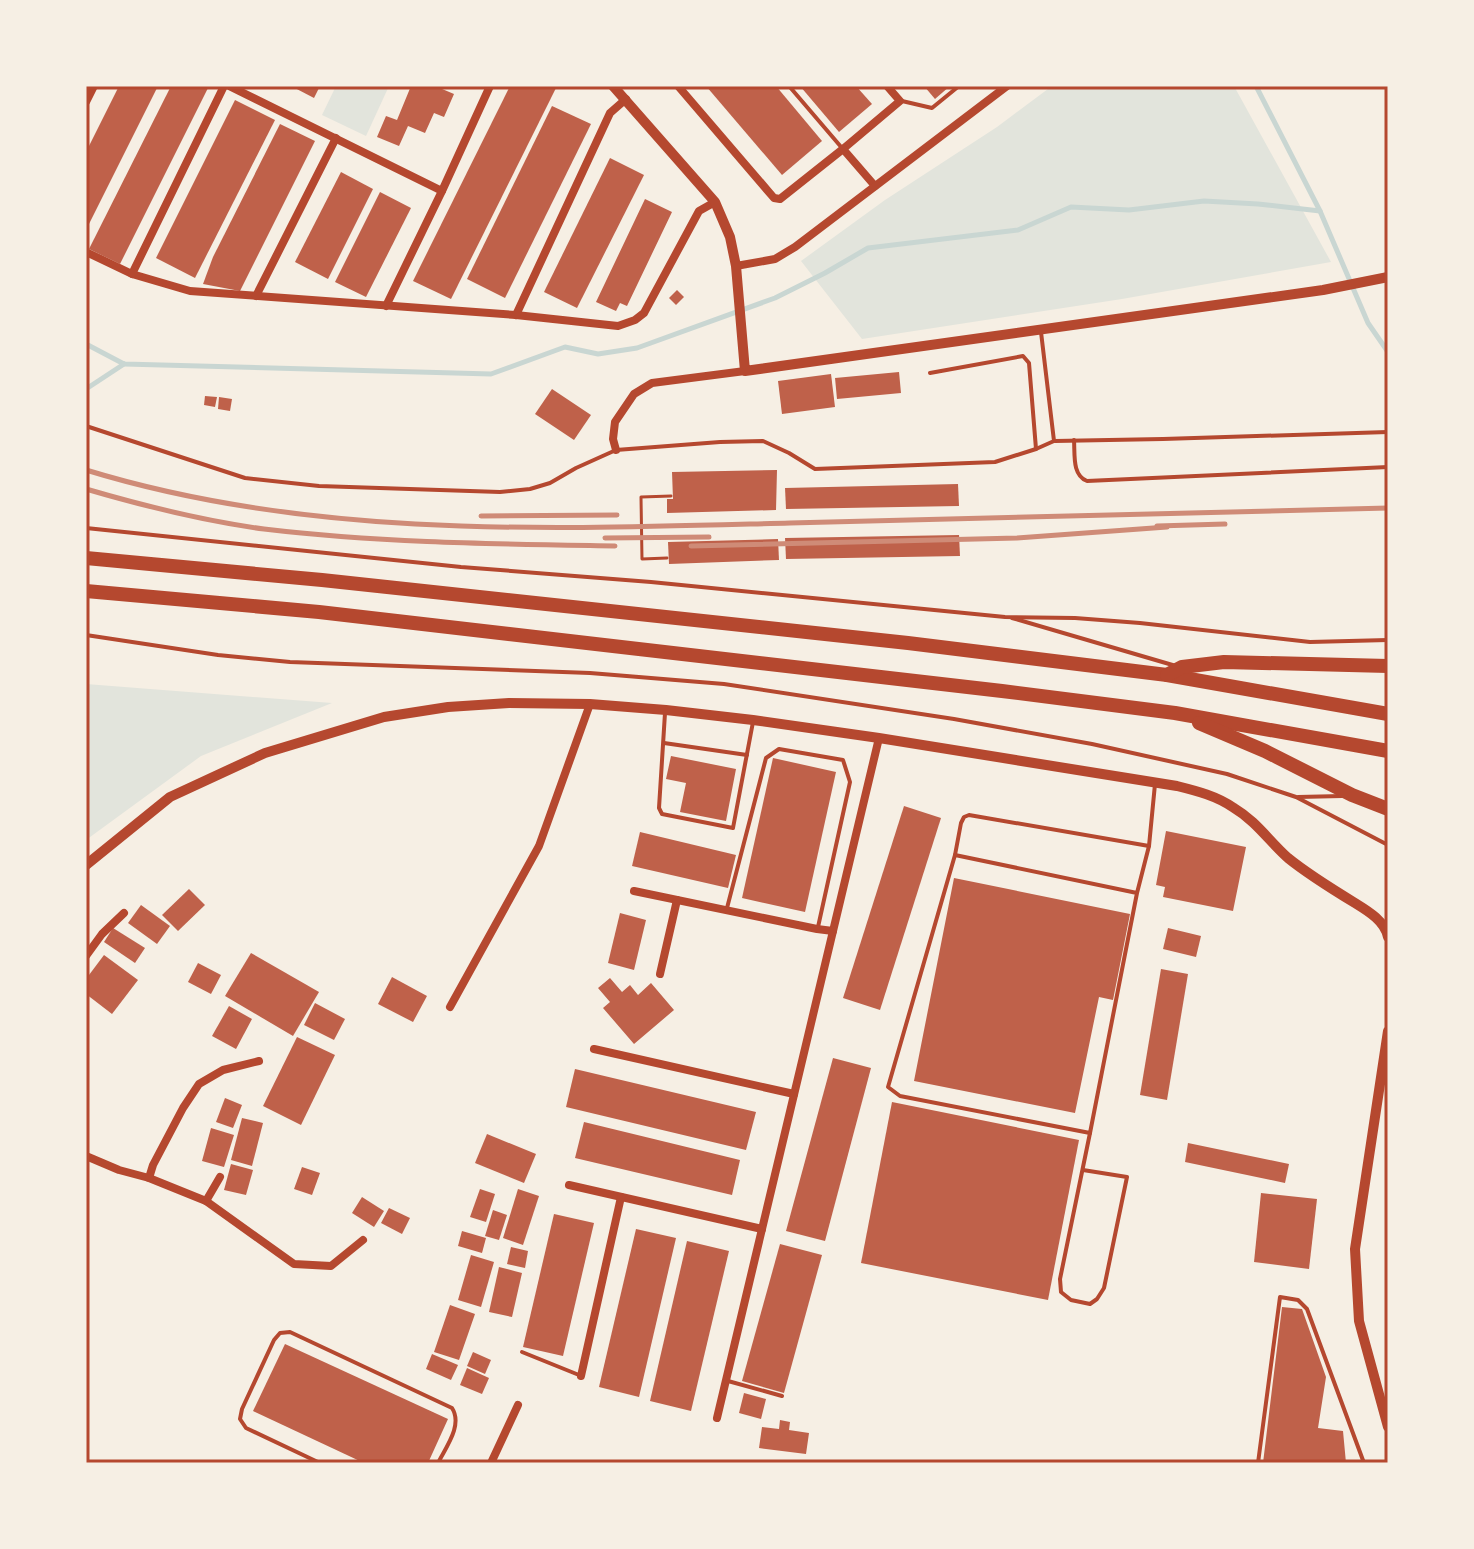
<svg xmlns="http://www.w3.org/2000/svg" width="1474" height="1549" font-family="'PT Sans Narrow',sans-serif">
<rect width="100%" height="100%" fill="#f6efe4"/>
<g fill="#e2e4dc">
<path d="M336 86H389L366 136 322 115Z"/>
<path d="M1052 86H1234L1331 262 1122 299 862 339 801 261 885 200 997 127Z"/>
<path d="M86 684 332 703 201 756 86 840Z"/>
</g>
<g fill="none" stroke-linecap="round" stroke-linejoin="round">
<g stroke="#c9d6d2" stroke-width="5">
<path d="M1256 86 1320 211 1368 323 1388 352"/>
<path d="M86 344 124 364 491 374 565 347 598 354 637 348 775 298 825 273 868 248 1018 230 1071 207 1129 210 1204 201 1258 204 1320 211"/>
<path d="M86 389 124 364"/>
</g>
</g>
<g fill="#bf614a">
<path d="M119 86H158L86 230V152Z"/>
<path d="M171 86H209L120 264 89 249Z"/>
<path d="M291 86H320L314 98Z"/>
<path d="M411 86H435L454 94 444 117 434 113 425 133 408 126 399 146 377 137 386 116 397 120Z"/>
<path d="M510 86H557L451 299 413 281Z"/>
<path d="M706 86H776L822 141 782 175Z"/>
<path d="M800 86H856L872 104 839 132Z"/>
<path d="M924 86H950L935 99Z"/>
<path d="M235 100 275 120 195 278 156 258Z"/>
<path d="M552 106 591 124 505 298 467 279Z"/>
<path d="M280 124 315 141 240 291 203 284 213 257Z"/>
<path d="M610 158 644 175 577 308 544 292Z"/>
<path d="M341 172 373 189 328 279 295 262Z"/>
<path d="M380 192 411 208 366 297 335 282Z"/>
<path d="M645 199 672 212 627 306 620 303 616 311 596 302Z"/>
<path d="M677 290 684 297 676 305 669 298Z"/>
<path d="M899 372 901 393 837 399 835 378Z"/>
<path d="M831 374 835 407 782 414 778 381Z"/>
<path d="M552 389 591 415 574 440 535 414Z"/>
<path d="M205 396 217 397 215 407 204 405Z"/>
<path d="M219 397 232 399 230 411 218 409Z"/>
<path d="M777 470 776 510 667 513V499H673L672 472Z"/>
<path d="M958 484 959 506 786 509 785 488Z"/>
<path d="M959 535 960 556 786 559 785 538Z"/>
<path d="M778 539 779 560 669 564 668 542Z"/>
<path d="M671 756 736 769 726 821 680 812 686 783 666 779Z"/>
<path d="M773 758 836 772 805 912 742 898Z"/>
<path d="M904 806 941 818 880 1010 843 998Z"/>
<path d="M1166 831 1246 847 1233 911 1163 897 1165 887 1156 885Z"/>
<path d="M640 832 736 855 728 888 632 866Z"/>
<path d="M954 878 1130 914 1113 1000 1099 997 1075 1113 914 1081Z"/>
<path d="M189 889 205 905 178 931 162 915Z"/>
<path d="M141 905 170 926 157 944 128 923Z"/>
<path d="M620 913 646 920 634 970 608 963Z"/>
<path d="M113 928 145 948 135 963 104 942Z"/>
<path d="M1168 928 1201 936 1196 957 1163 949Z"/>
<path d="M251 953 319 992 293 1036 225 996Z"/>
<path d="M104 955 138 980 112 1014 86 994V979Z"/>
<path d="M198 963 221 975 211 994 188 982Z"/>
<path d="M1161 969 1188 974 1167 1100 1140 1095Z"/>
<path d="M392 977 427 996 413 1022 378 1004Z"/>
<path d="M610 978 622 992 630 985 638 995 651 983 674 1010 634 1044 603 1008 610 1002 598 988Z"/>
<path d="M315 1003 345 1019 334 1040 304 1025Z"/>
<path d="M229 1006 252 1019 236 1049 212 1036Z"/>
<path d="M297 1037 335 1055 301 1125 263 1106Z"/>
<path d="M833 1058 871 1068 825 1241 786 1231Z"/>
<path d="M575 1069 756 1112 746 1150 566 1107Z"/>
<path d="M225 1098 242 1105 233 1128 216 1122Z"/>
<path d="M892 1102 1079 1140 1048 1300 861 1263Z"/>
<path d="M242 1118 263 1123 252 1166 231 1160Z"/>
<path d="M584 1122 740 1160 732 1195 575 1158Z"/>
<path d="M211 1128 234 1135 224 1167 202 1161Z"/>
<path d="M487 1134 536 1154 524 1183 475 1163Z"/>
<path d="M1188 1143 1289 1164 1285 1183 1185 1162Z"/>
<path d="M231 1164 253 1170 246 1195 224 1190Z"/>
<path d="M302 1167 320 1173 312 1195 294 1189Z"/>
<path d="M480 1189 495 1194 486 1222 470 1217Z"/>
<path d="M518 1189 539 1196 523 1245 503 1238Z"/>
<path d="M1261 1193 1317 1199 1309 1269 1254 1262Z"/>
<path d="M362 1197 384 1211 374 1227 352 1213Z"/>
<path d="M389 1208 410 1218 402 1234 381 1223Z"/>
<path d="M493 1210 507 1215 499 1240 485 1236Z"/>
<path d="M554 1214 594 1223 563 1356 523 1347Z"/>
<path d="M636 1229 676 1238 639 1397 599 1387Z"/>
<path d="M462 1231 486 1238 482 1253 458 1246Z"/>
<path d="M687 1241 729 1251 691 1411 650 1401Z"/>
<path d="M780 1244 822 1255 784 1393 742 1381Z"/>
<path d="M511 1247 528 1251 525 1268 507 1264Z"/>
<path d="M471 1255 494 1262 481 1307 458 1300Z"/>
<path d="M499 1267 522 1273 512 1317 489 1312Z"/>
<path d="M450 1305 475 1314 459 1360 434 1352Z"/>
<path d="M1282 1307 1302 1309 1326 1377 1318 1428 1343 1431 1346 1463H1263Z"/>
<path d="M285 1344 448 1419 428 1463H364L253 1411Z"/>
<path d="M473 1352 491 1360 485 1374 467 1366Z"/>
<path d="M432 1354 458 1365 451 1380 426 1369Z"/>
<path d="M467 1368 489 1378 482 1394 460 1385Z"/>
<path d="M744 1393 766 1399 761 1419 739 1413Z"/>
<path d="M780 1420 790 1422 789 1430 809 1433 806 1454 759 1448 762 1427 779 1429Z"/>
</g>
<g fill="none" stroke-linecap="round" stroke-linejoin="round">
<path stroke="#b5482f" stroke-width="3" d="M667 558 642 559 641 497 671 496"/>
<g stroke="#b5482f" stroke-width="4">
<path d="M789 86 842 148"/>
<path d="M902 101 932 108 959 86"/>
<path d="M930 373 1023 356 1029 363 1036 449"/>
<path d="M86 426 245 478 319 486 500 492 530 489 550 483 576 468 616 450 720 442 763 441 789 453 815 469 995 462 1036 449 1054 441 1041 332"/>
<path d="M1074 440C1075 455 1072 475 1087 481L1388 467"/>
<path d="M1055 441 1163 439 1388 432"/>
<path d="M86 528 461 567 651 582 1005 617 1075 618 1140 623 1310 642 1388 640"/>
<path d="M1012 618 1176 666"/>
<path d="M86 635 218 655 290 662 590 673 724 684 954 719 1092 744 1227 774 1296 797 1388 845"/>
<path d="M665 713 659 808 662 814 733 828 753 722"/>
<path d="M664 743 747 755"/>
<path d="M1298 797 1342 796"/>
<path d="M955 855 961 823 964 817 969 815 1149 846"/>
<path d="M1137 893 955 855 888 1087 900 1096 1090 1133 1137 893 1149 846 1155 784"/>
<path d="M727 908 766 758 779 749 843 760 850 782 818 927"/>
<path d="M1083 1170 1127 1177 1104 1288 1097 1299 1090 1304 1071 1300 1061 1292 1060 1279 1090 1133"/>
<path d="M522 1352 579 1375"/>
<path d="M728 1381 782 1396"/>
<path d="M320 1463 246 1428 240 1419 242 1409 274 1340 280 1333 290 1332 452 1408C463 1425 446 1447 438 1463"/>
<path d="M1258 1463 1280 1297 1298 1300 1307 1309 1364 1463"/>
</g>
<g stroke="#b5482f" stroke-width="8">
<path d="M229 86 442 191"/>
<path d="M678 86 774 198 780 199 843 149 900 101 887 86"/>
<path d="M86 102 94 86"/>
<path d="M843 149 875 186"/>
<path d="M86 252 132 274 190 291 516 315 618 326 635 320 644 313 699 211 715 202"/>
<path d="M736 266 775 259 795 247 1007 86"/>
<path d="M132 274 224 86"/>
<path d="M256 296 336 138"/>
<path d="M386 306 442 191 490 86"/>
<path d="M516 315 610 113 626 99"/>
<path d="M616 450 613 439 615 422 634 394 652 383 745 371"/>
<path d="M634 891 817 929 833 931"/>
<path d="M86 956 102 934 124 913"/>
<path d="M660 974 677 900"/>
<path d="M450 1007 539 846 590 704"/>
<path d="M594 1049 794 1094"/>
<path d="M86 1156 119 1170 149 1178 206 1201 294 1264 331 1266 363 1240"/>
<path d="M149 1178 153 1165 183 1108 199 1084 223 1070 259 1061"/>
<path d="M569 1185 762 1229"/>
<path d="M206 1201 220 1177"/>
<path d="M581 1376 621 1197"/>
<path d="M717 1418 879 738"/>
<path d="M491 1463 518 1405"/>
</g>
<g stroke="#b5482f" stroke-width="10">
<path d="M613 86 715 202 730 237 736 266 745 371 1323 290 1388 277"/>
<path d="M86 865 170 797 265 753 384 717 448 707 509 703 590 704 666 710 753 720 879 738 1177 786C1197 791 1217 796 1234 808 1256 821 1269 841 1288 858 1309 875 1332 889 1355 903 1368 911 1385 921 1388 937"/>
<path d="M1388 1031 1355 1249 1359 1321 1388 1427"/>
</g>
<g stroke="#b5482f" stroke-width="14">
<path d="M86 558 322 580 908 643 1167 675 1388 714"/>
<path d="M86 591 319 612 1002 691 1175 713 1388 751"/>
<path d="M1167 675 1182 667 1224 662 1388 666"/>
<path d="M1199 723 1265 751 1352 795 1388 809"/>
</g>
<g stroke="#cf8b77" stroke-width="5">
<path d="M86 470C314 540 555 529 790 523 989 518 1189 513 1388 508"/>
<path d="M86 489C144 506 203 521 264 529 381 543 498 544 615 546"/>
<path d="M481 516 617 515"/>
<path d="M1157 526 1225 524"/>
<path d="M605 538 709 537"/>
<path d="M691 546 1017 538 1167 527"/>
</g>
</g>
<rect width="1474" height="1549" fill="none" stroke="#f6efe4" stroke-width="176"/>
<rect x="88" y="88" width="1298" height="1373" fill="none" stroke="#b5482f" stroke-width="3"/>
</svg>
